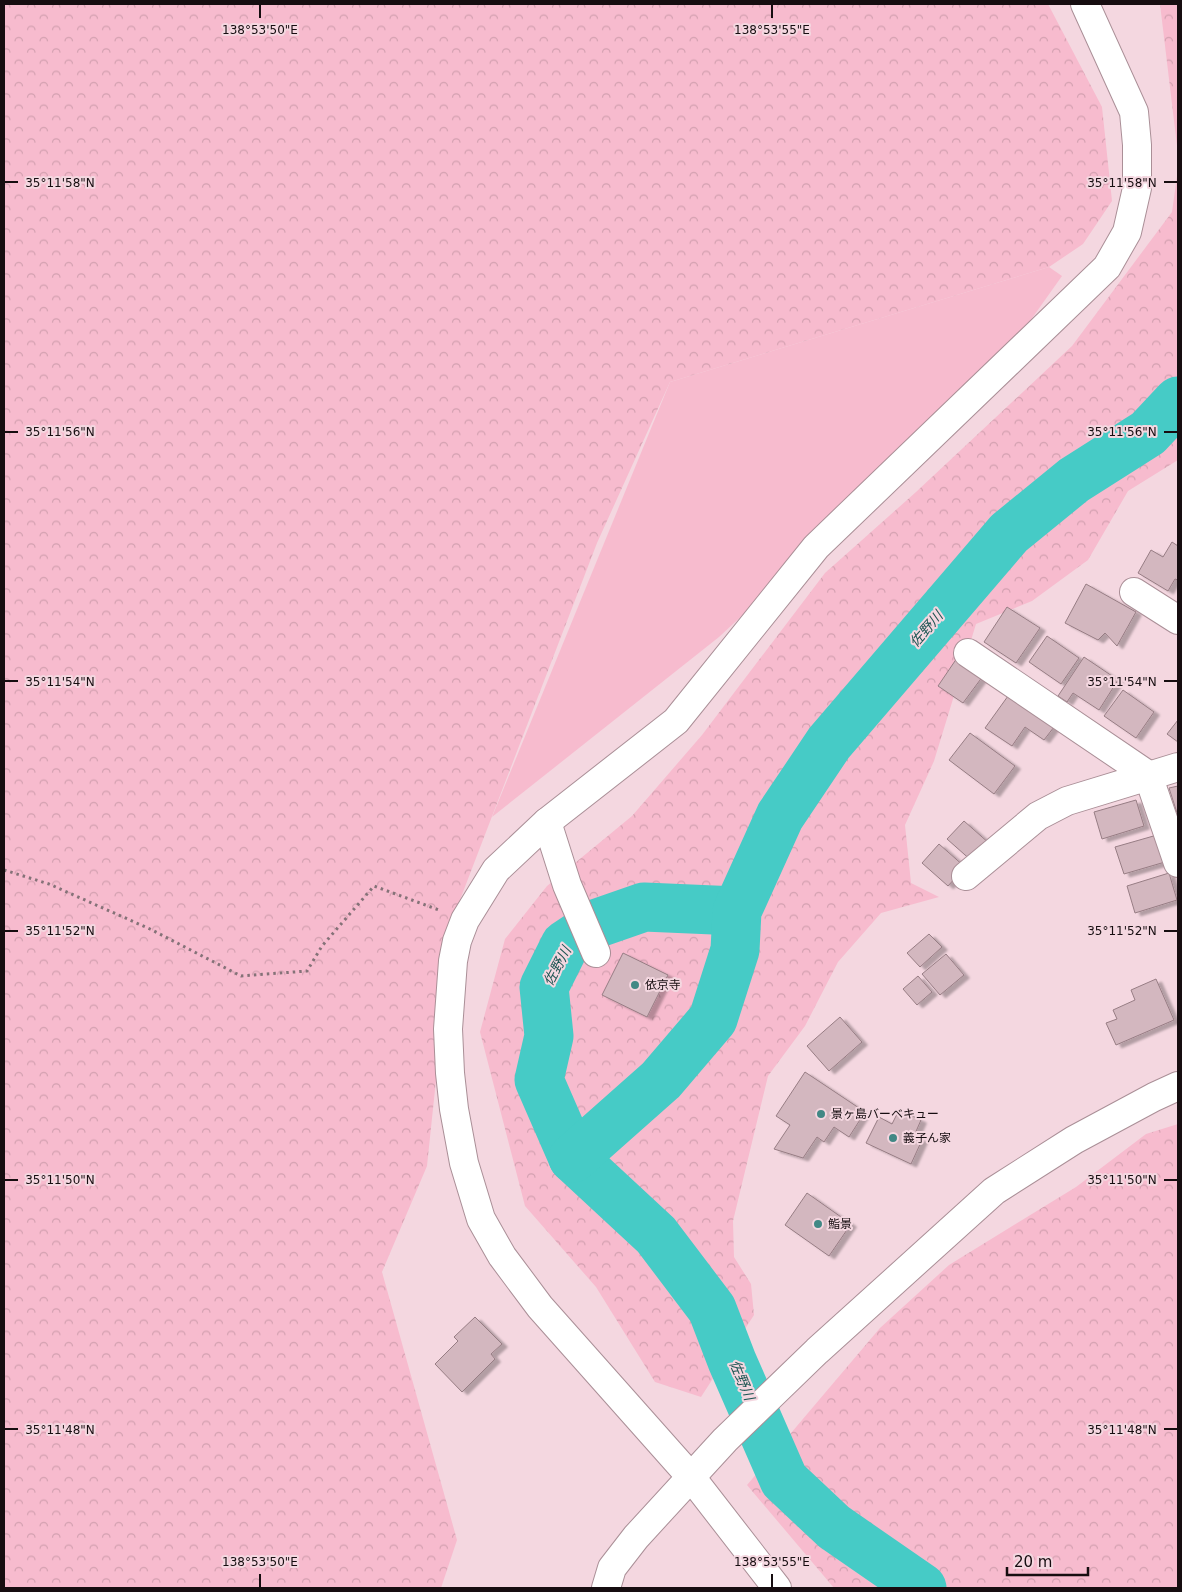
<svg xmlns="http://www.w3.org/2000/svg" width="1182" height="1592" font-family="'DejaVu Sans','Noto Sans JP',sans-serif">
<defs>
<pattern id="forest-crowns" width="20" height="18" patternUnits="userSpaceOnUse" patternTransform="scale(1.25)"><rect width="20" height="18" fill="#f7bbce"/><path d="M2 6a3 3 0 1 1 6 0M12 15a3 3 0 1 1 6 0" fill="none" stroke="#d3a0b0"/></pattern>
<filter id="shadow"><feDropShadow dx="5.5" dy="3" stdDeviation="1" flood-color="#0004"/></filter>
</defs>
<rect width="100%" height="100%" fill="#f4d7e0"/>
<path fill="#f7bbce" d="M1049 267 1062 276 986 383 816 547 719 637 492 817 670 382Z"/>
<g fill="url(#forest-crowns)">
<path d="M4 4H1048L1102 107 1112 201 1083 244 1049 267 670 382 597 543 453 918 427 1166 382 1272 457 1540 441 1588H4Z"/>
<path d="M1160 4H1178V154Z"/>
<path d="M1178 169V460L1128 491 1088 560 1032 601 976 624 934 761 905 825 911 883 939 897 881 913 838 962 805 1026 768 1076 733 1221 734 1257 751 1284 754 1315 701 1397 655 1382 596 1287 525 1206 480 1032 505 939 547 886 632 816 702 735 825 573 916 492 1072 346 1172 212Z"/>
<path d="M1178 1124V1588H834L747 1485 880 1328 949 1265 1076 1187 1146 1134Z"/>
</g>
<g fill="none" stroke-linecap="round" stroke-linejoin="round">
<g stroke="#46cbc6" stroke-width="49">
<path d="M737 911 644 907 598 923 565 945 544 987 549 1036 539 1080 573 1158 656 1235 712 1309 732 1361 784 1480 834 1527 922 1588"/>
<path d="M573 1158 661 1080 713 1019 735 950 737 911 780 816 829 743 1009 533 1074 480 1148 433 1178 401"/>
</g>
</g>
<g fill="#d3b7bf" stroke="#977d84" filter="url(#shadow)">
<path d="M1172 542 1178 546V580L1175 579 1168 591 1138 573 1151 550 1163 557Z"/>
<path d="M1086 584 1136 612 1117 646 1105 633 1098 640 1065 623Z"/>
<path d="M1007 607 1040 628 1016 663 984 642Z"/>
<path d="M1047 636 1079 658 1061 684 1029 662Z"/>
<path d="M1084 657 1118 680 1099 710 1073 693 1067 702 1058 696Z"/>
<path d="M957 658 983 676 963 703 938 686Z"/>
<path d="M1123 690 1154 712 1136 738 1104 716Z"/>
<path d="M1008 696 1054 727 1044 740 1025 727 1012 746 985 728Z"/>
<path d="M1178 720V742L1167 734Z"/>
<path d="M970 733 1015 766 994 794 949 760Z"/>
<path d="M1178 786V816L1169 788Z"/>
<path d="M1136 800 1144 826 1102 839 1094 812Z"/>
<path d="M964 821 990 844 973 862 947 839Z"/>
<path d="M1157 835 1165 862 1124 874 1115 847Z"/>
<path d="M939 844 965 867 948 886 922 863Z"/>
<path d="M1169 873 1177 900 1135 913 1127 886Z"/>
<path d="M929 934 942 947 920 967 907 953Z"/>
<path d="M623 953 668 975 647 1017 602 995Z"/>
<path d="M946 954 964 975 940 995 922 974Z"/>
<path d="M918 976 932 992 917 1005 903 989Z"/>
<path d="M1156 979 1174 1020 1116 1045 1106 1023 1117 1019 1113 1010 1135 1000 1131 990Z"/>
<path d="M840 1017 862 1042 829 1071 807 1046Z"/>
<path d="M805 1072 865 1112 849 1137 834 1127 824 1142 817 1137 803 1158 774 1149 790 1125 776 1116Z"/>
<path d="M899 1110 921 1120 914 1136 922 1140 911 1164 866 1143 879 1117 892 1124Z"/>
<path d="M807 1193 851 1224 829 1256 785 1225Z"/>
<path d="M475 1317 502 1344 491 1354 495 1359 462 1392 435 1364 458 1341 454 1337Z"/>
</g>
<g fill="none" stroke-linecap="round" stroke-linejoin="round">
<g stroke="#aa8f97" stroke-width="30">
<g id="minor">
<path d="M1134 592 1178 620"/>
<path d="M968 653 1148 775 1178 863"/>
<path d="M547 822 567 885 596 953"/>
<path d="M966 876 1038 816 1067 801 1178 767"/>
</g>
</g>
<g stroke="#aa8f97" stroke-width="30">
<g id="tertiary">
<path d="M606 1588 612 1568 636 1537 725 1440 817 1351 994 1191 1074 1140 1154 1097 1178 1086"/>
<path d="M777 1588 691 1477 540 1307 502 1256 481 1219 464 1163 454 1109 450 1073 448 1029 453 961 457 941 465 920 496 870 547 822 676 721 816 547 1107 267 1127 232 1137 188V145L1134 112 1085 4"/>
</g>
</g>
<path stroke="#857278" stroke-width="3" stroke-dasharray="2.5 4" stroke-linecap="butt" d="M4 870 49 884 150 929 241 976 307 971 322 946 374 886 439 910"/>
<use href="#minor" stroke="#fff" stroke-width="28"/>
<use href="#tertiary" stroke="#fff" stroke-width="28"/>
</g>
<path fill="none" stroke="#160d10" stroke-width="2" d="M260 5V18M772 5V18M5 182H18M1164 182H1177M5 432H18M1164 432H1177M5 681H18M1164 681H1177M5 931H18M1164 931H1177M5 1180H18M1164 1180H1177M5 1429H18M1164 1429H1177M260 1574V1587M772 1574V1587"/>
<g fill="#418885" stroke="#f4d7e0" stroke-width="2">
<circle cx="635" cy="985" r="5"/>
<circle cx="821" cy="1114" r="5"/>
<circle cx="893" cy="1138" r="5"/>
<circle cx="818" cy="1224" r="5"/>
</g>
<g text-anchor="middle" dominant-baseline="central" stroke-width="4" stroke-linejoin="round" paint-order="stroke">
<g font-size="12" fill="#160d10" stroke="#f4d7e0" text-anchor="start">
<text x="645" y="985">依京寺</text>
<text x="831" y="1114">景ヶ島バーベキュー</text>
<text x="903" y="1138">義子ん家</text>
<text x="828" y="1224">鮨景</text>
</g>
<g font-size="14" font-style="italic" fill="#1e5653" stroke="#f4d7e0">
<text transform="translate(926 629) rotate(-49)">佐野川</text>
<text transform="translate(557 966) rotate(-62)">佐野川</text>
<text transform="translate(742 1380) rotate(67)">佐野川</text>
</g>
</g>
<g font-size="12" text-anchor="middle" fill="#160d10" stroke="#f4d7e0" stroke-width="4" stroke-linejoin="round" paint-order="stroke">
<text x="260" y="34">138°53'50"E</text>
<text x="772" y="34">138°53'55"E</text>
<text x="60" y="187">35°11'58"N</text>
<text x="1122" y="187">35°11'58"N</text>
<text x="60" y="436">35°11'56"N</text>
<text x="1122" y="436">35°11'56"N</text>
<text x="60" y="686">35°11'54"N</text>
<text x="1122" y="686">35°11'54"N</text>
<text x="60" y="935">35°11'52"N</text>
<text x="1122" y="935">35°11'52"N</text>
<text x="60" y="1184">35°11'50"N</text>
<text x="1122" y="1184">35°11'50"N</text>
<text x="60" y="1434">35°11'48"N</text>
<text x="1122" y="1434">35°11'48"N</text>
<text x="260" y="1566">138°53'50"E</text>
<text x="772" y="1566">138°53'55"E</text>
</g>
<rect width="1182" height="1592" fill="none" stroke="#160d10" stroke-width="10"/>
<path d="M1007 1567v8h81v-8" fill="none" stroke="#160d10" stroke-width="2.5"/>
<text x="1014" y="1567" font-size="15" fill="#160d10" stroke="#f4d7e0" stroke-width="4" paint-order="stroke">20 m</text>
</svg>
